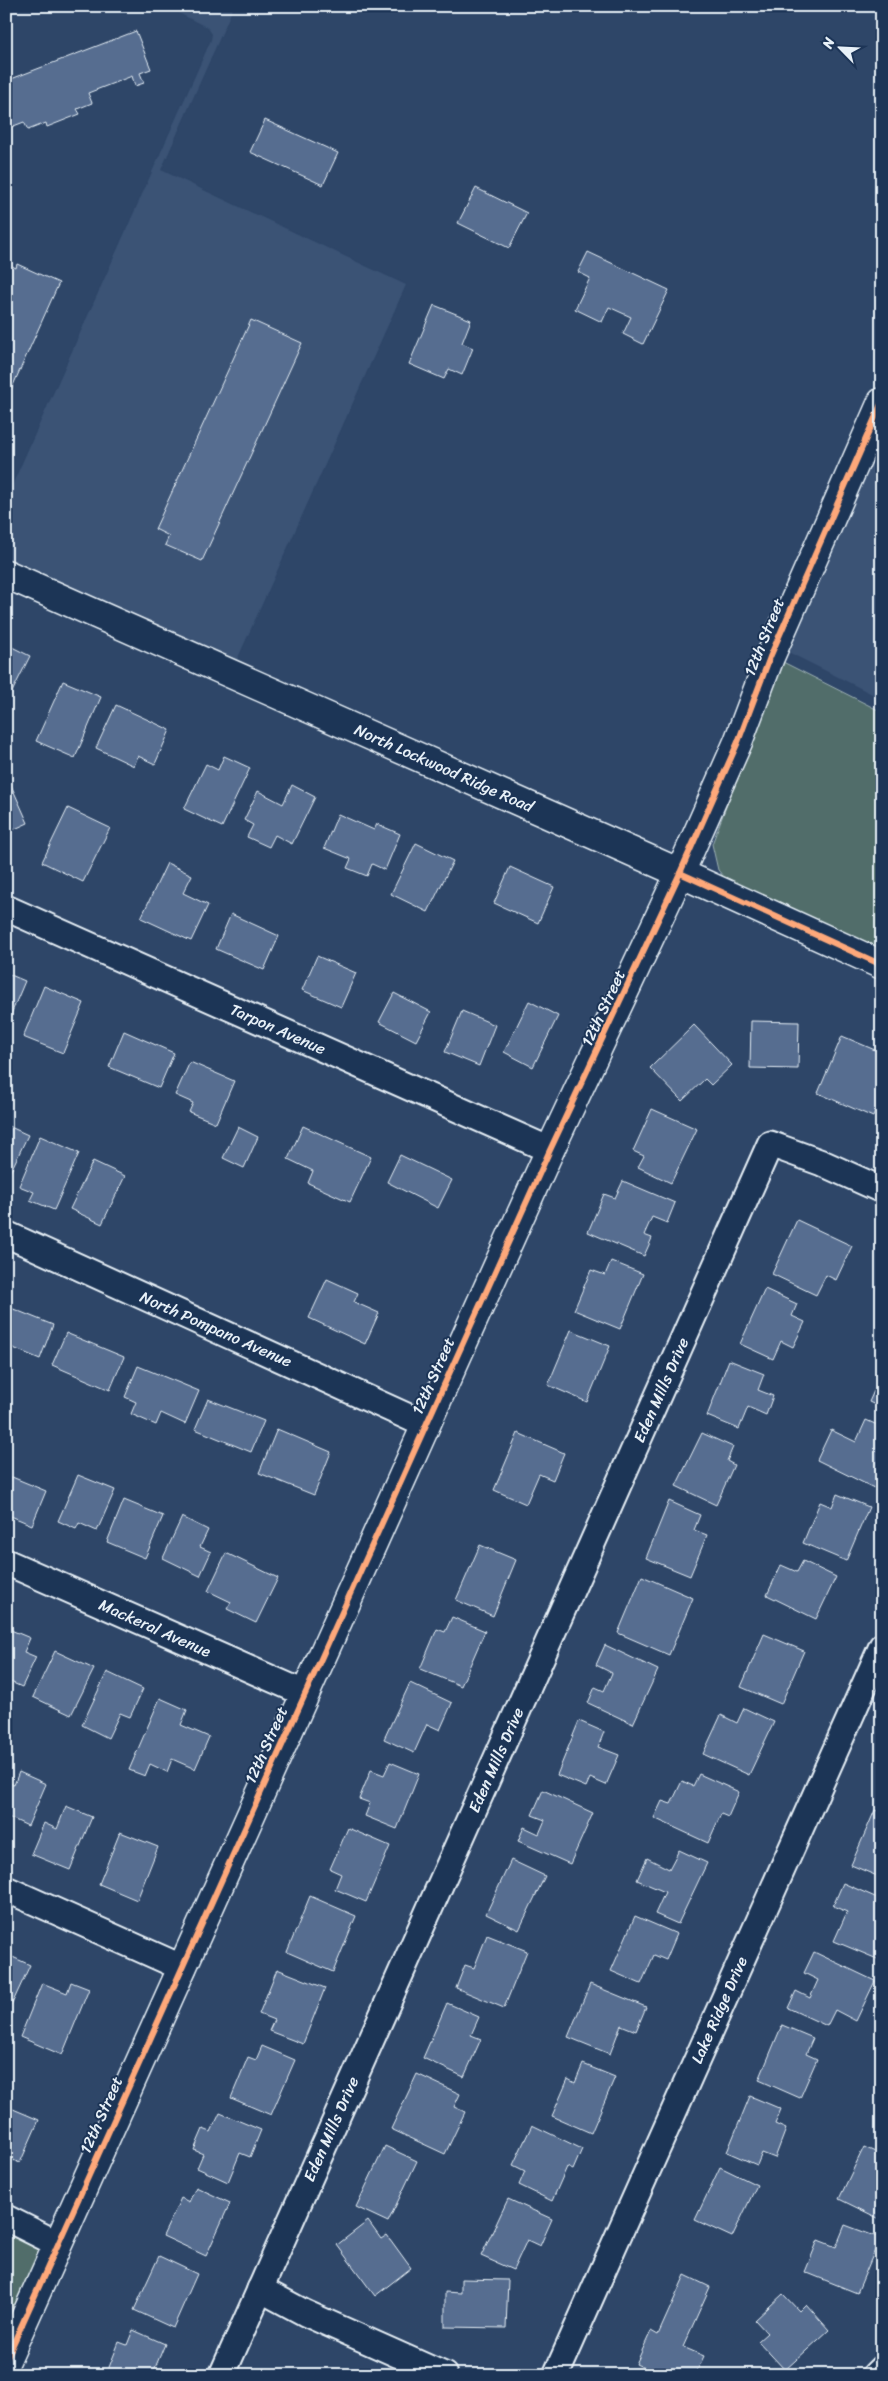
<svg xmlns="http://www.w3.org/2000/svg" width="888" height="2381" font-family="Sriracha,sans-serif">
<rect width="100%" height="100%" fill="#2e4668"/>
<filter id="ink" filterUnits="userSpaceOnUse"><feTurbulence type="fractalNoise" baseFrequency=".02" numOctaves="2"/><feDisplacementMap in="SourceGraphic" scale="10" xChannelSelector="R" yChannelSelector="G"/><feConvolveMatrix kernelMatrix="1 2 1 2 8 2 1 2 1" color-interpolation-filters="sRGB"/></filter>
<g filter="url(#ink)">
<g fill="#3a5274">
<path d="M165 6H234L161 170 406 285 236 662 6 560V499L211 40 212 34 208 28Z"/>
<path d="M882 436V699L788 652Z"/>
</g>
<g fill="#516d6b" stroke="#9cafb2">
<path d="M781 661 882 712V954L727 881 718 870 712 844Z"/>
<path d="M6 2232 41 2249 6 2326Z"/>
</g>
<g fill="#566d90" stroke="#e8f1f8">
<path d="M136 31 151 69 140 73 144 83 135 86 132 76 88 93 92 103 77 109 80 114 47 127 46 123 28 130 24 122 6 129V81Z"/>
<path d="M265 120 338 153 323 185 250 152Z"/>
<path d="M476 188 527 213 509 248 458 223Z"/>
<path d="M588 252 669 290 643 344 623 334 631 317 609 307 602 322 575 309 590 278 578 272Z"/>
<path d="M8 264 16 268 17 264 59 283 6 401V269Z"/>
<path d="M434 305 471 320 462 343 473 348 462 375 449 369 444 379 409 364Z"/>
<path d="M251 320 302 343 202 561 165 545 169 536 155 529Z"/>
<path d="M6 644 30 656 11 694 6 691Z"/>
<path d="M63 681 101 697 75 758 36 741Z"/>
<path d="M116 705 170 730 155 764 138 756 134 766 96 748Z"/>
<path d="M224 756 250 768 222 827 184 809 206 764 218 770Z"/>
<path d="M6 774 28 823 6 833Z"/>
<path d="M292 785 315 797 292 844 275 835 269 847 247 837 253 825 244 820 258 791 283 804Z"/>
<path d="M68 808 110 828 83 882 42 862Z"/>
<path d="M338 814 374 830 377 824 400 834 385 870 372 864 367 876 347 868 351 859 324 848Z"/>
<path d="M416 843 453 861 428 912 391 894Z"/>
<path d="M167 863 192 875 183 893 208 905 191 941 141 918Z"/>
<path d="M510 867 554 887 538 923 494 903Z"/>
<path d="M231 914 279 936 264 970 216 949Z"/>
<path d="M317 956 356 973 341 1007 302 990Z"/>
<path d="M6 973 25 981 6 1026Z"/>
<path d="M44 986 84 1003 63 1053 23 1037Z"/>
<path d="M394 993 431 1012 416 1041 379 1022Z"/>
<path d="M529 1001 558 1016 533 1067 504 1052Z"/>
<path d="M462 1011 495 1025 479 1066 445 1052Z"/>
<path d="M751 1021 799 1022 798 1069 750 1068Z"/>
<path d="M694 1025 732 1065 711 1085 705 1079 682 1101 650 1068Z"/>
<path d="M124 1031 174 1053 159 1088 109 1067Z"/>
<path d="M842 1036 882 1053V1096L873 1117 818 1093Z"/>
<path d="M190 1062 234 1081 216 1123 189 1112 193 1103 175 1095Z"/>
<path d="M652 1109 697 1129 671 1183 638 1167 644 1156 633 1151Z"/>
<path d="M6 1125 28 1135 6 1181Z"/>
<path d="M303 1126 371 1157 350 1202 308 1183 313 1171 288 1159Z"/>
<path d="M238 1127 258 1137 244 1168 223 1158Z"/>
<path d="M40 1136 79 1153 54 1210 30 1200 34 1192 19 1186Z"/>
<path d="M400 1155 452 1180 438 1208 387 1182Z"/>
<path d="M93 1161 125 1176 102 1224 70 1209Z"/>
<path d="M623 1181 675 1203 667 1223 652 1217 644 1235 652 1238 644 1256 588 1232 604 1194 615 1198Z"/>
<path d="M797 1220 852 1246 836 1280 826 1275 816 1295 772 1274Z"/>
<path d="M611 1261 643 1274 620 1329 574 1310 591 1270 605 1275Z"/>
<path d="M327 1279 358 1293 354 1302 379 1313 365 1344 309 1318Z"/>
<path d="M765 1289 797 1304 792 1316 805 1322 793 1347 781 1341 773 1359 740 1344Z"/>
<path d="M6 1306 53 1325 40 1359 6 1345Z"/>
<path d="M571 1330 610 1346 587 1402 548 1385Z"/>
<path d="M66 1333 124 1357 110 1390 52 1365Z"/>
<path d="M729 1360 764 1374 758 1390 773 1396 766 1415 748 1407 739 1429 707 1416Z"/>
<path d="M138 1366 199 1391 185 1424 161 1413 156 1425 131 1414 136 1402 125 1397Z"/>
<path d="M882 1373V1408L869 1402Z"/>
<path d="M208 1399 264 1421 251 1452 195 1429Z"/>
<path d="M866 1420 882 1427V1471L874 1488 817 1460 831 1430 856 1442Z"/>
<path d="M277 1429 331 1452 314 1495 259 1473Z"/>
<path d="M518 1433 564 1453 553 1480 539 1474 526 1504 494 1490Z"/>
<path d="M702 1433 733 1447 727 1461 734 1465 716 1505 676 1486Z"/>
<path d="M78 1475 115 1490 97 1531 79 1523 76 1529 58 1521Z"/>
<path d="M12 1477 46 1491 32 1525 6 1514V1490Z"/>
<path d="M837 1494 869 1507 846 1561 803 1543 820 1502 832 1507Z"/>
<path d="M124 1500 163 1516 145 1558 107 1542Z"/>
<path d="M669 1501 700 1515 694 1530 707 1535 690 1576 646 1558Z"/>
<path d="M182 1517 208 1530 200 1547 211 1552 200 1576 163 1558Z"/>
<path d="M480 1545 516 1560 493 1616 456 1600Z"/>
<path d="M226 1553 278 1578 256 1623 227 1609 231 1602 208 1591Z"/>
<path d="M803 1561 836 1577 816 1619 767 1595 781 1565 797 1572Z"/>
<path d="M642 1576 693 1598 669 1655 618 1633Z"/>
<path d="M452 1617 485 1631 461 1686 420 1669 437 1629 445 1632Z"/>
<path d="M6 1628 30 1638 24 1652 36 1657 22 1687 6 1680Z"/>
<path d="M764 1634 804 1651 781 1704 741 1687Z"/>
<path d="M605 1645 658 1670 633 1724 588 1703 595 1687 604 1691 612 1673 596 1665Z"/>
<path d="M55 1651 94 1669 71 1715 33 1697Z"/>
<path d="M107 1672 143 1689 130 1717 120 1713 108 1738 82 1725Z"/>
<path d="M410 1683 452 1703 440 1730 427 1724 414 1753 384 1739Z"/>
<path d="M160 1698 187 1710 181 1725 209 1737 195 1769 172 1759 167 1772 150 1764 145 1776 129 1770Z"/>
<path d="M744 1708 774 1722 749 1775 703 1754 721 1715 737 1723Z"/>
<path d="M579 1721 604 1732 598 1747 619 1755 606 1785 590 1778 586 1787 557 1775Z"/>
<path d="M390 1762 419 1774 397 1829 365 1816 370 1803 359 1799 371 1770 384 1775Z"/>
<path d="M19 1772 46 1784 28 1826 6 1816V1781L14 1785Z"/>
<path d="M699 1774 739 1792 728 1817 721 1814 708 1843 654 1818 662 1801 671 1804 682 1781 693 1786Z"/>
<path d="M543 1790 593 1813 570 1864 518 1841 524 1827 539 1834 545 1820 532 1815Z"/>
<path d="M66 1806 92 1817 70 1870 31 1854 44 1823 57 1829Z"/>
<path d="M875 1810 882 1813V1878L851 1865Z"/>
<path d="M348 1828 390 1846 366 1902 335 1889 341 1874 330 1869Z"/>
<path d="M120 1832 158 1847 137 1900 99 1884Z"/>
<path d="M679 1850 707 1863 678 1924 655 1914 665 1892 637 1880 647 1858 669 1869Z"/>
<path d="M511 1860 545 1876 519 1930 486 1914Z"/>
<path d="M843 1883 882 1900V1961L834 1941 847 1912 833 1906Z"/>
<path d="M310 1896 356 1916 333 1972 287 1952Z"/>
<path d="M635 1916 677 1934 666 1960 654 1955 641 1984 611 1971Z"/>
<path d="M487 1935 527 1951 504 2008 456 1988 465 1965 474 1968Z"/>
<path d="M814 1952 875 1981 856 2021 835 2010 827 2026 788 2008 796 1991 810 1998 818 1980 804 1973Z"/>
<path d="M6 1954 30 1965 11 2006 6 2004Z"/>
<path d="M277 1969 325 1988 303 2044 269 2031 274 2020 259 2014Z"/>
<path d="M71 1982 89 1989 62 2055 20 2037 42 1983 67 1993Z"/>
<path d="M590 1984 646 2007 636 2031 621 2025 610 2054 568 2037Z"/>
<path d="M447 2003 479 2017 471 2035 481 2039 464 2077 423 2058Z"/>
<path d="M782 2025 813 2038 806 2054 817 2059 800 2098 759 2080Z"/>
<path d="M262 2046 295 2060 271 2115 231 2098 248 2057 256 2060Z"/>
<path d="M583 2064 615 2077 591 2133 552 2116 568 2079 575 2083Z"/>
<path d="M417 2074 460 2094 454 2107 465 2112 445 2154 391 2129Z"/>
<path d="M750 2096 781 2109 775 2124 786 2129 775 2158 762 2153 757 2165 727 2152Z"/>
<path d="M6 2106 39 2120 20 2163 6 2157Z"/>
<path d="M220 2113 261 2130 250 2157 240 2153 228 2182 197 2168 203 2154 194 2150 203 2129 211 2132Z"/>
<path d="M532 2125 582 2149 573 2170 567 2167 552 2201 519 2185 525 2171 513 2165Z"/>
<path d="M385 2146 417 2161 388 2222 356 2207Z"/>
<path d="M864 2147 882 2155V2220L839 2199Z"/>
<path d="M720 2167 757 2185 732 2237 695 2220Z"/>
<path d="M196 2187 230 2203 206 2256 163 2236 181 2198 189 2202Z"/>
<path d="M508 2199 552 2219 540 2246 527 2240 513 2270 481 2256Z"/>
<path d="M368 2221 381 2239 387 2235 411 2268 375 2296 337 2245Z"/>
<path d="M845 2225 880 2238 857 2293 805 2272 818 2240 836 2247Z"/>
<path d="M159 2256 197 2274 173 2328 134 2310Z"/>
<path d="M685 2275 710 2287 683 2347 704 2356 695 2375H660L636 2364 651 2331 658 2335Z"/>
<path d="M461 2279 508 2280 506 2328 445 2327V2292L461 2293Z"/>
<path d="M783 2294 799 2311 806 2304 829 2330 785 2370 758 2341 767 2333 755 2320Z"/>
<path d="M133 2330 165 2344 152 2375H106L119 2342 127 2345Z"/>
</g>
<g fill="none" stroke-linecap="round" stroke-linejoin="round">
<g stroke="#e8f1f8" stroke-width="29">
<g id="street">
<path d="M6 908 550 1150"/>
<path d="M6 1234 426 1425"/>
<path d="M6 1562 304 1693"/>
<path d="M6 1889 183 1968"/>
<path d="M6 2218 58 2244"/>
<path d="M260 2289 305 2313 444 2375"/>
<path d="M222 2375 770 1144 822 1163 882 1190"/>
<path d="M556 2375 882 1646"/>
<path d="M875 2375 882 2368"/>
</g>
</g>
<g stroke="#e8f1f8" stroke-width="31">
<g id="secondary">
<path d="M6 574 680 873 882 965"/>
<path d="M6 2360 426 1425 550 1150 680 873 738 742 770 657 882 402"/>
</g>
</g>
<use href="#street" stroke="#1d3557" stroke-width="25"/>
<use href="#secondary" stroke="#1d3557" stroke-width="28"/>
<g stroke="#1d3557" stroke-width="9">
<g id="cycleway">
<path d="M680 873 882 965"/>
<path d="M6 2360 426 1425 550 1150 680 873 738 742 770 657 882 402"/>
</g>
</g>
<use href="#cycleway" stroke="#fea87a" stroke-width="6"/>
</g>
</g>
<g text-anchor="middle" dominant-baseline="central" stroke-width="4" stroke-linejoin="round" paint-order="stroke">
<g font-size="16" fill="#e8f1f8" stroke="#1d3557">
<text transform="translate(764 637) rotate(-68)">12th Street</text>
<text transform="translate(444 768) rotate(24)">North Lockwood Ridge Road</text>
<text transform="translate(603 1008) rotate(-65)">12th Street</text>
<text transform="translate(278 1029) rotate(24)">Tarpon Avenue</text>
<text transform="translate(216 1329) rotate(24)">North Pompano Avenue</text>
<text transform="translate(433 1376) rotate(-66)">12th Street</text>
<text transform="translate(661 1390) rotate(-66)">Eden Mills Drive</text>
<text transform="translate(155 1628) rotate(24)">Mackeral Avenue</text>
<text transform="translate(266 1745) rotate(-66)">12th Street</text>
<text transform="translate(496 1760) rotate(-66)">Eden Mills Drive</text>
<text transform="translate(719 2010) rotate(-66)">Lake Ridge Drive</text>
<text transform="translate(101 2115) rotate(-66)">12th Street</text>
<text transform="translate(331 2129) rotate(-66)">Eden Mills Drive</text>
</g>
</g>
<rect width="888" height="2381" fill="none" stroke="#1d3557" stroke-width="25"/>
<rect x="12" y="12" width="863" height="2356" fill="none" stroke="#e8f1f8" stroke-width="2" filter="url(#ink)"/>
<g transform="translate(840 48) rotate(294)" stroke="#1d3557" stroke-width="4" paint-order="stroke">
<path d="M0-4L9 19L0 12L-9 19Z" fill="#e8f1f8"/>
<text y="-8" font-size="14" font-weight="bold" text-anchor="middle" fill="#e8f1f8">N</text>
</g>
</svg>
